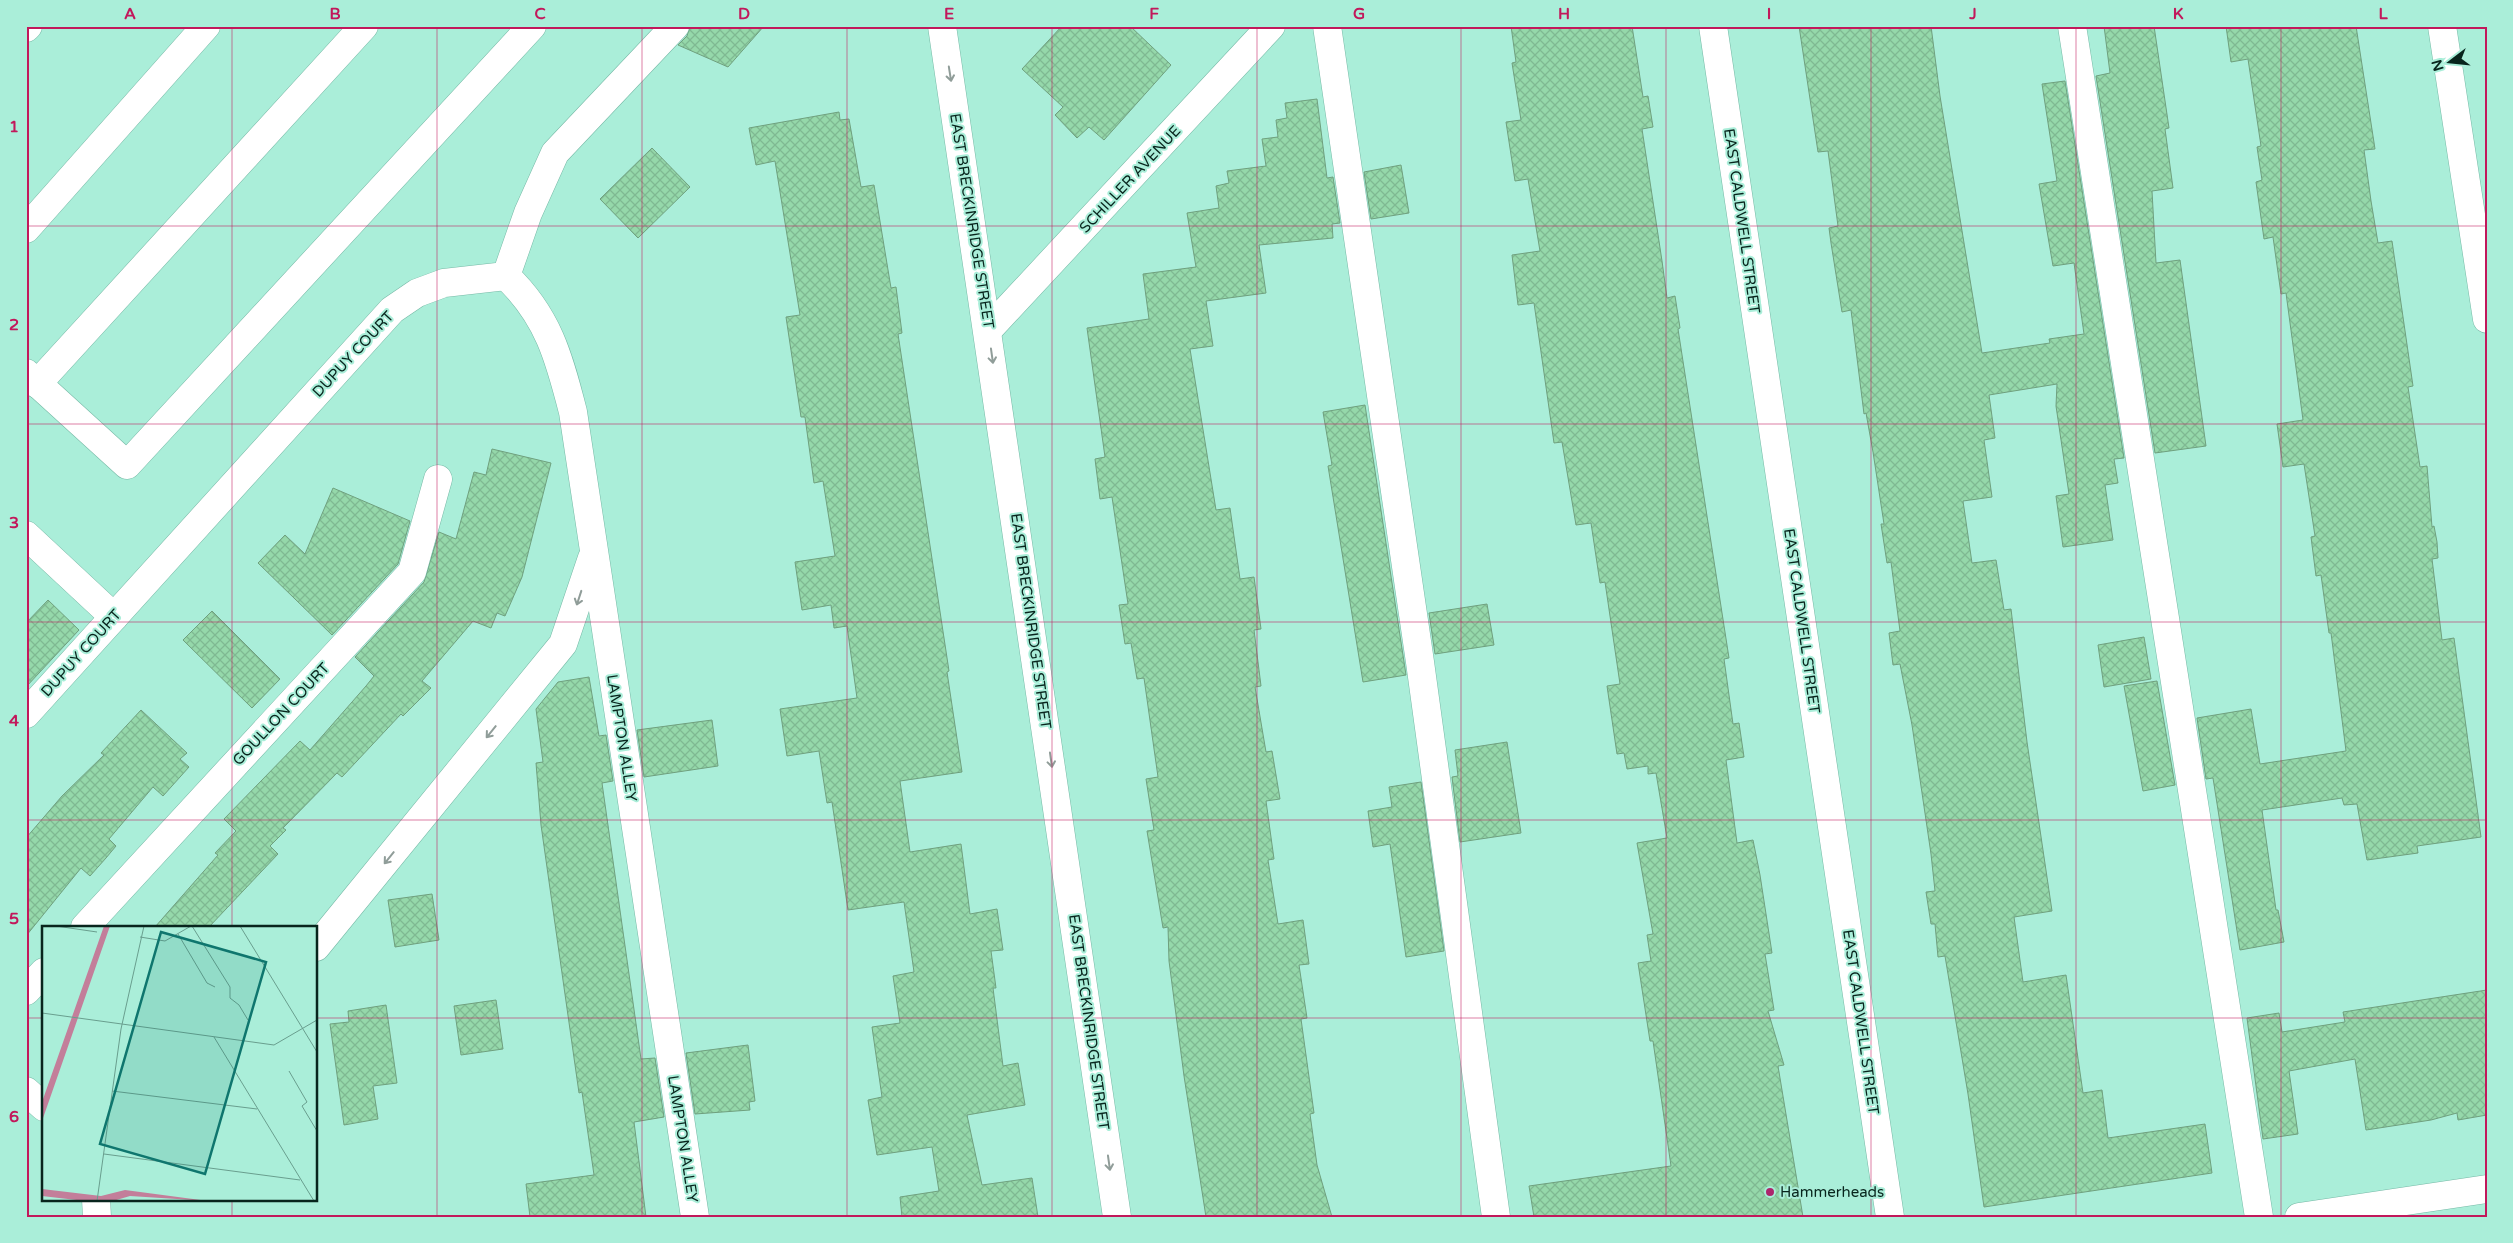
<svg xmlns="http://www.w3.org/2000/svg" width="2513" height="1243" font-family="'Varela Round',sans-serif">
<defs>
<pattern id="building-cross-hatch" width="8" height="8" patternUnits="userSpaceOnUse" patternTransform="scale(1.25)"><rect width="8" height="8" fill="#95d8aa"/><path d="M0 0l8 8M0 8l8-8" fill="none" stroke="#7fb992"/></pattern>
</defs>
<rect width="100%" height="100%" fill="#aaeed9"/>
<g fill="url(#building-cross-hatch)" stroke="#6fa07e">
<path d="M690 26H764L728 67 678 45 687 36Z"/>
<path d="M1062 26H1130L1171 65 1104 140 1089 127 1077 138 1055 115 1063 107 1022 69Z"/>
<path d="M1511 26H1632L1643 97 1648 96 1653 127 1642 129 1662 261 1667 298 1675 296 1680 328 1678 329 1729 658 1724 659 1733 724 1739 723 1744 757 1726 760 1737 843 1753 840 1760 875 1772 953 1765 954 1774 1010 1768 1011 1784 1065 1778 1066 1803 1217H1534L1529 1186 1671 1166 1653 1041H1650L1638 963 1651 961 1647 935 1653 934 1637 843 1667 838 1656 773 1648 774V766L1627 769 1624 753 1617 754 1607 686 1620 684 1605 582 1600 583 1591 523 1576 525 1562 442 1554 443 1534 303 1518 305 1512 255 1540 251 1528 179 1515 181 1506 122 1521 120 1512 63 1516 62Z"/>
<path d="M1799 26H1931L1940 96 1982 353 2050 343 2049 339 2084 334 2074 263 2053 266 2039 184 2057 181 2042 84 2065 81 2124 458 2114 459 2118 483 2105 485 2113 540 2063 547 2056 496 2069 494 2056 406 2057 384 1989 395 1995 438 1984 440 1992 497 1963 501 1972 563 1996 560 2004 610 2011 609 2027 742 2052 911 2014 917 2023 982 2066 975 2083 1093 2102 1090 2108 1138 2205 1124 2212 1173 1984 1207 1968 1094 1945 956 1938 957 1935 924H1931L1926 892 1935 891 1931 854 1912 725 1900 664 1893 665 1889 633 1900 631 1891 562 1887 563 1881 524H1884L1873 452 1866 413 1864 414 1851 310 1842 312 1831 243 1829 228 1838 226 1828 151 1818 152Z"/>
<path d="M2104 26H2154L2169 128 2165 129 2173 188 2152 191 2156 263 2180 260 2206 446 2155 453 2096 76 2110 73Z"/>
<path d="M2226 26H2356L2375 149 2364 150 2371 201 2378 243 2392 241 2413 386 2408 387 2420 467 2427 466 2432 527 2434 526 2437 542 2438 558 2432 559 2442 640 2454 638 2481 837 2417 846 2418 853 2367 860 2357 804 2344 805 2342 798 2262 810 2276 910H2278L2284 942 2240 950 2213 778 2206 779 2197 718 2251 709 2260 764 2346 751 2331 633H2329L2321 575 2316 576 2311 537 2315 536 2304 464 2283 467 2277 424 2303 420 2286 293 2281 294 2273 237 2264 239 2256 182 2262 180 2257 147 2261 146 2248 59 2231 62Z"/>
<path d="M1317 99 1327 178 1333 177 1340 223 1332 224 1333 238 1259 245 1266 293 1206 301 1213 346 1190 349 1216 510 1230 508 1240 579 1254 577 1261 629 1254 630 1261 686 1255 687 1266 752 1272 751 1280 799 1266 801 1274 859 1268 860 1278 924 1303 920 1309 964 1299 965 1307 1018 1301 1019 1314 1113 1310 1114 1317 1165 1332 1217H1206L1184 1076 1169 961 1168 927 1163 928 1147 831 1154 830 1146 779 1158 777 1144 678 1137 679 1131 643 1125 644 1119 605 1128 604 1112 497 1100 499 1095 459 1105 457 1087 328 1149 319 1143 274 1196 267 1187 213 1219 208 1216 186 1229 183 1227 171 1266 166 1262 139 1278 137 1276 120 1287 118 1285 103Z"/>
<path d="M839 112 840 120 849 119 861 187 874 185 891 288 896 287 902 333 898 334 949 671 947 672 962 772 900 781 910 852 961 844 970 914 997 909 1003 950 991 951 996 988H993L1003 1066 1018 1063 1025 1105 967 1115 982 1185 1032 1178 1038 1217H902L900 1197 939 1191 932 1147 877 1155 868 1100 882 1097 872 1027 900 1023 893 976 914 972 904 902 848 910 832 802 827 803 819 751 787 756 780 709 857 698 847 626 834 628 831 605 802 610 795 562 835 556 823 481 814 483 805 417H801L786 317 800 315 775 161 756 165 749 128Z"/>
<path d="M652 148 690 187 638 238 600 199Z"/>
<path d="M1401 165 1409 213 1371 219 1364 172Z"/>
<path d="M1365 405 1406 675 1363 682 1328 466 1332 465 1323 412Z"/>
<path d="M492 449 551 463 522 577 505 616 497 613 491 628 473 621 422 681 431 688 403 716 401 714 342 777 337 773 283 828 286 830 270 846 278 854 209 927H155L218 855 215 853 236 831 224 819 300 741 310 750 366 686 374 676 355 657 424 582 439 532 456 539 474 472 486 475Z"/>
<path d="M333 488 410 521 398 564 332 635 258 563 285 535 305 554Z"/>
<path d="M48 600 79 630 26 687V623Z"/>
<path d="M1487 604 1494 645 1435 654 1429 613Z"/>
<path d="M212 611 280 679 252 708 183 640Z"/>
<path d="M2144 637 2151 679 2104 687 2098 645Z"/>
<path d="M589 677 599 736 606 735 613 781 602 783 641 1059 655 1058 664 1117 634 1122 646 1217H530L526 1184 594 1175 582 1092 579 1093 541 825 536 763 543 762 536 709 558 682Z"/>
<path d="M2157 681 2175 785 2143 791 2124 686Z"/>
<path d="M141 710 187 753 180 759 189 767 163 796 153 787 109 839 116 846 106 858 90 876 81 868 26 936V838L62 796 104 755 101 753Z"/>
<path d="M712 720 718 766 644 777 637 730Z"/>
<path d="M1507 742 1521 833 1460 842 1452 777 1458 776 1455 750Z"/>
<path d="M1421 782 1444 951 1406 957 1390 844 1373 847 1368 811 1392 807 1389 787Z"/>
<path d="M432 894 439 940 395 947 388 900Z"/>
<path d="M2487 990V1115L2458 1120 2457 1113 2431 1120 2366 1130 2355 1059 2289 1071 2298 1134 2263 1139 2247 1018 2279 1013 2282 1032 2345 1022 2343 1012Z"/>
<path d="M496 1000 503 1049 461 1055 454 1006Z"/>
<path d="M386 1005 397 1083 373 1086 378 1119 344 1125 330 1024 349 1022 348 1011Z"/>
<path d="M748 1045 755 1101 749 1102 750 1110 695 1114 686 1053Z"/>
</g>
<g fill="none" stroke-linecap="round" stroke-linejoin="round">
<g stroke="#76b9a6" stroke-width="29">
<g id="minor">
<path d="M942 26 1117 1217"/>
<path d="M1327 26 1420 662 1496 1217"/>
<path d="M1713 26 1890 1217"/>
<path d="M2072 26 2259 1217"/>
<path d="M2442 26 2487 319"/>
<path d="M26 28 28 26"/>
<path d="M26 229 206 26"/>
<path d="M506 276C548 316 559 357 573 412L695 1217"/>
<path d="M988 330 1271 26"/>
<path d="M26 373 127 465 532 26"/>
<path d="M37 384 364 26"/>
<path d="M26 535 114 617"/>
<path d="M26 714 392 310 417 293 444 283 506 276 528 213 555 153 675 26"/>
<path d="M85 927 412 572 438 479"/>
<path d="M316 947 563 644 592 558"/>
<path d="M26 991 44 972"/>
<path d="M26 1091 44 1107"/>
<path d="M96 1199 97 1217"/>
<path d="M2299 1217 2487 1189"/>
</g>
</g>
<use href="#minor" stroke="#fff" stroke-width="28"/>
</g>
<defs><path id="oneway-shaft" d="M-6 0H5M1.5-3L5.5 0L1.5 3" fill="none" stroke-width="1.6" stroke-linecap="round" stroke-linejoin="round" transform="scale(1.25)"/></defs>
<g stroke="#909d99">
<use href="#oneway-shaft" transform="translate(950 74) rotate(81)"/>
<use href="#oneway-shaft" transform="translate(992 356) rotate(82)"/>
<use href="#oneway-shaft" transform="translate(579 598) rotate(108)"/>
<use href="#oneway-shaft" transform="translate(491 732) rotate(129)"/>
<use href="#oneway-shaft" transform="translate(1051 760) rotate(82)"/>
<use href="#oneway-shaft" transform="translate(389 858) rotate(129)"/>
<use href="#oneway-shaft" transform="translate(1109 1163) rotate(82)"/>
</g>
<path fill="none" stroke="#c2185b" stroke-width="1" stroke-opacity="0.55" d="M232 26V927M437 26V1217M642 26V1217M847 26V1217M1052 26V1217M1257 26V1217M1461 26V1217M1666 26V1217M1871 26V1217M2076 26V1217M2281 26V1217M26 226H2487M26 424H2487M26 622H2487M26 820H2487M26 1018H44M316 1018H2487M232 1199V1217"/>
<circle fill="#ac256c" stroke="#aaeed9" stroke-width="2" cx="1770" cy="1192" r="5"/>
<g text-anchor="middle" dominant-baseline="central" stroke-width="4" stroke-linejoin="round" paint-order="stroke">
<g font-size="15" fill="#08251d" stroke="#aaeed9">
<text transform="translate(1130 179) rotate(-47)">SCHILLER AVENUE</text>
<text transform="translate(972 221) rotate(81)">EAST BRECKINRIDGE STREET</text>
<text transform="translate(1742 221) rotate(82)">EAST CALDWELL STREET</text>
<text transform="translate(353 354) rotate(-47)">DUPUY COURT</text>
<text transform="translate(1031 621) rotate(82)">EAST BRECKINRIDGE STREET</text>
<text transform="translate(1802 621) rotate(82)">EAST CALDWELL STREET</text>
<text transform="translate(81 653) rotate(-48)">DUPUY COURT</text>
<text transform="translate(281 714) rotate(-47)">GOULLON COURT</text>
<text transform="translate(622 738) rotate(81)">LAMPTON ALLEY</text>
<text transform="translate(1089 1022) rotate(82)">EAST BRECKINRIDGE STREET</text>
<text transform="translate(1861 1022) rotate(82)">EAST CALDWELL STREET</text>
<text transform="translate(683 1139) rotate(81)">LAMPTON ALLEY</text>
</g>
<g font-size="15" fill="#08251d" stroke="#aaeed9" text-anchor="start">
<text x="1780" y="1192">Hammerheads</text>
</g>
</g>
<g transform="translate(42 926)">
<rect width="275" height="275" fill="#aaeed9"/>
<path d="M62 0H68L0 195V176ZM0 263 59 270 83 264 166 275 88 270 71 275H43L0 270Z" fill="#c37e9a"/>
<path fill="none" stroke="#699e8e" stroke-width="1" d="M14 0 55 6M150 0 188 61V72L197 79 206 94M198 0 275 126M136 8 165 57 173 61M98 11 123 15 149 0M0 87 232 119 275 94M172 111 272 275M247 145 265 176 260 180 275 205M70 165 215 183M62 228 258 254M55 275 79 103 102 0"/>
<path fill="#0f766e" fill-opacity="0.15" stroke="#0f766e" stroke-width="2.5" d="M119 6 224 36 163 248 58 218Z"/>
<rect width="275" height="275" fill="none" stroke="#08251d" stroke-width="2.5"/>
</g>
<rect width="2513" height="1243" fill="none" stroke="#aaeed9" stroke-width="55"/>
<g transform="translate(2450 62) rotate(254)" stroke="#aaeed9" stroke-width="4" paint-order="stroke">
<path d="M0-4L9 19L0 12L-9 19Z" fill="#08251d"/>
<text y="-8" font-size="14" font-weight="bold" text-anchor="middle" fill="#08251d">N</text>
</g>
<rect x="28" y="28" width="2458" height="1188" fill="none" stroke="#c2185b" stroke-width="2"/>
<g font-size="16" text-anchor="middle" font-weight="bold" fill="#c2185b">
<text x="130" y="19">A</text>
<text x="335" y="19">B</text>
<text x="540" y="19">C</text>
<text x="744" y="19">D</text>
<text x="949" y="19">E</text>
<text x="1154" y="19">F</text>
<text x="1359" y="19">G</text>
<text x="1564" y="19">H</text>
<text x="1769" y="19">I</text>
<text x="1973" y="19">J</text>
<text x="2178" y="19">K</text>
<text x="2383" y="19">L</text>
<text x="14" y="132">1</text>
<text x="14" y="330">2</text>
<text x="14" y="528">3</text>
<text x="14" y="726">4</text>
<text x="14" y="924">5</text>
<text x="14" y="1122">6</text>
</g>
</svg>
